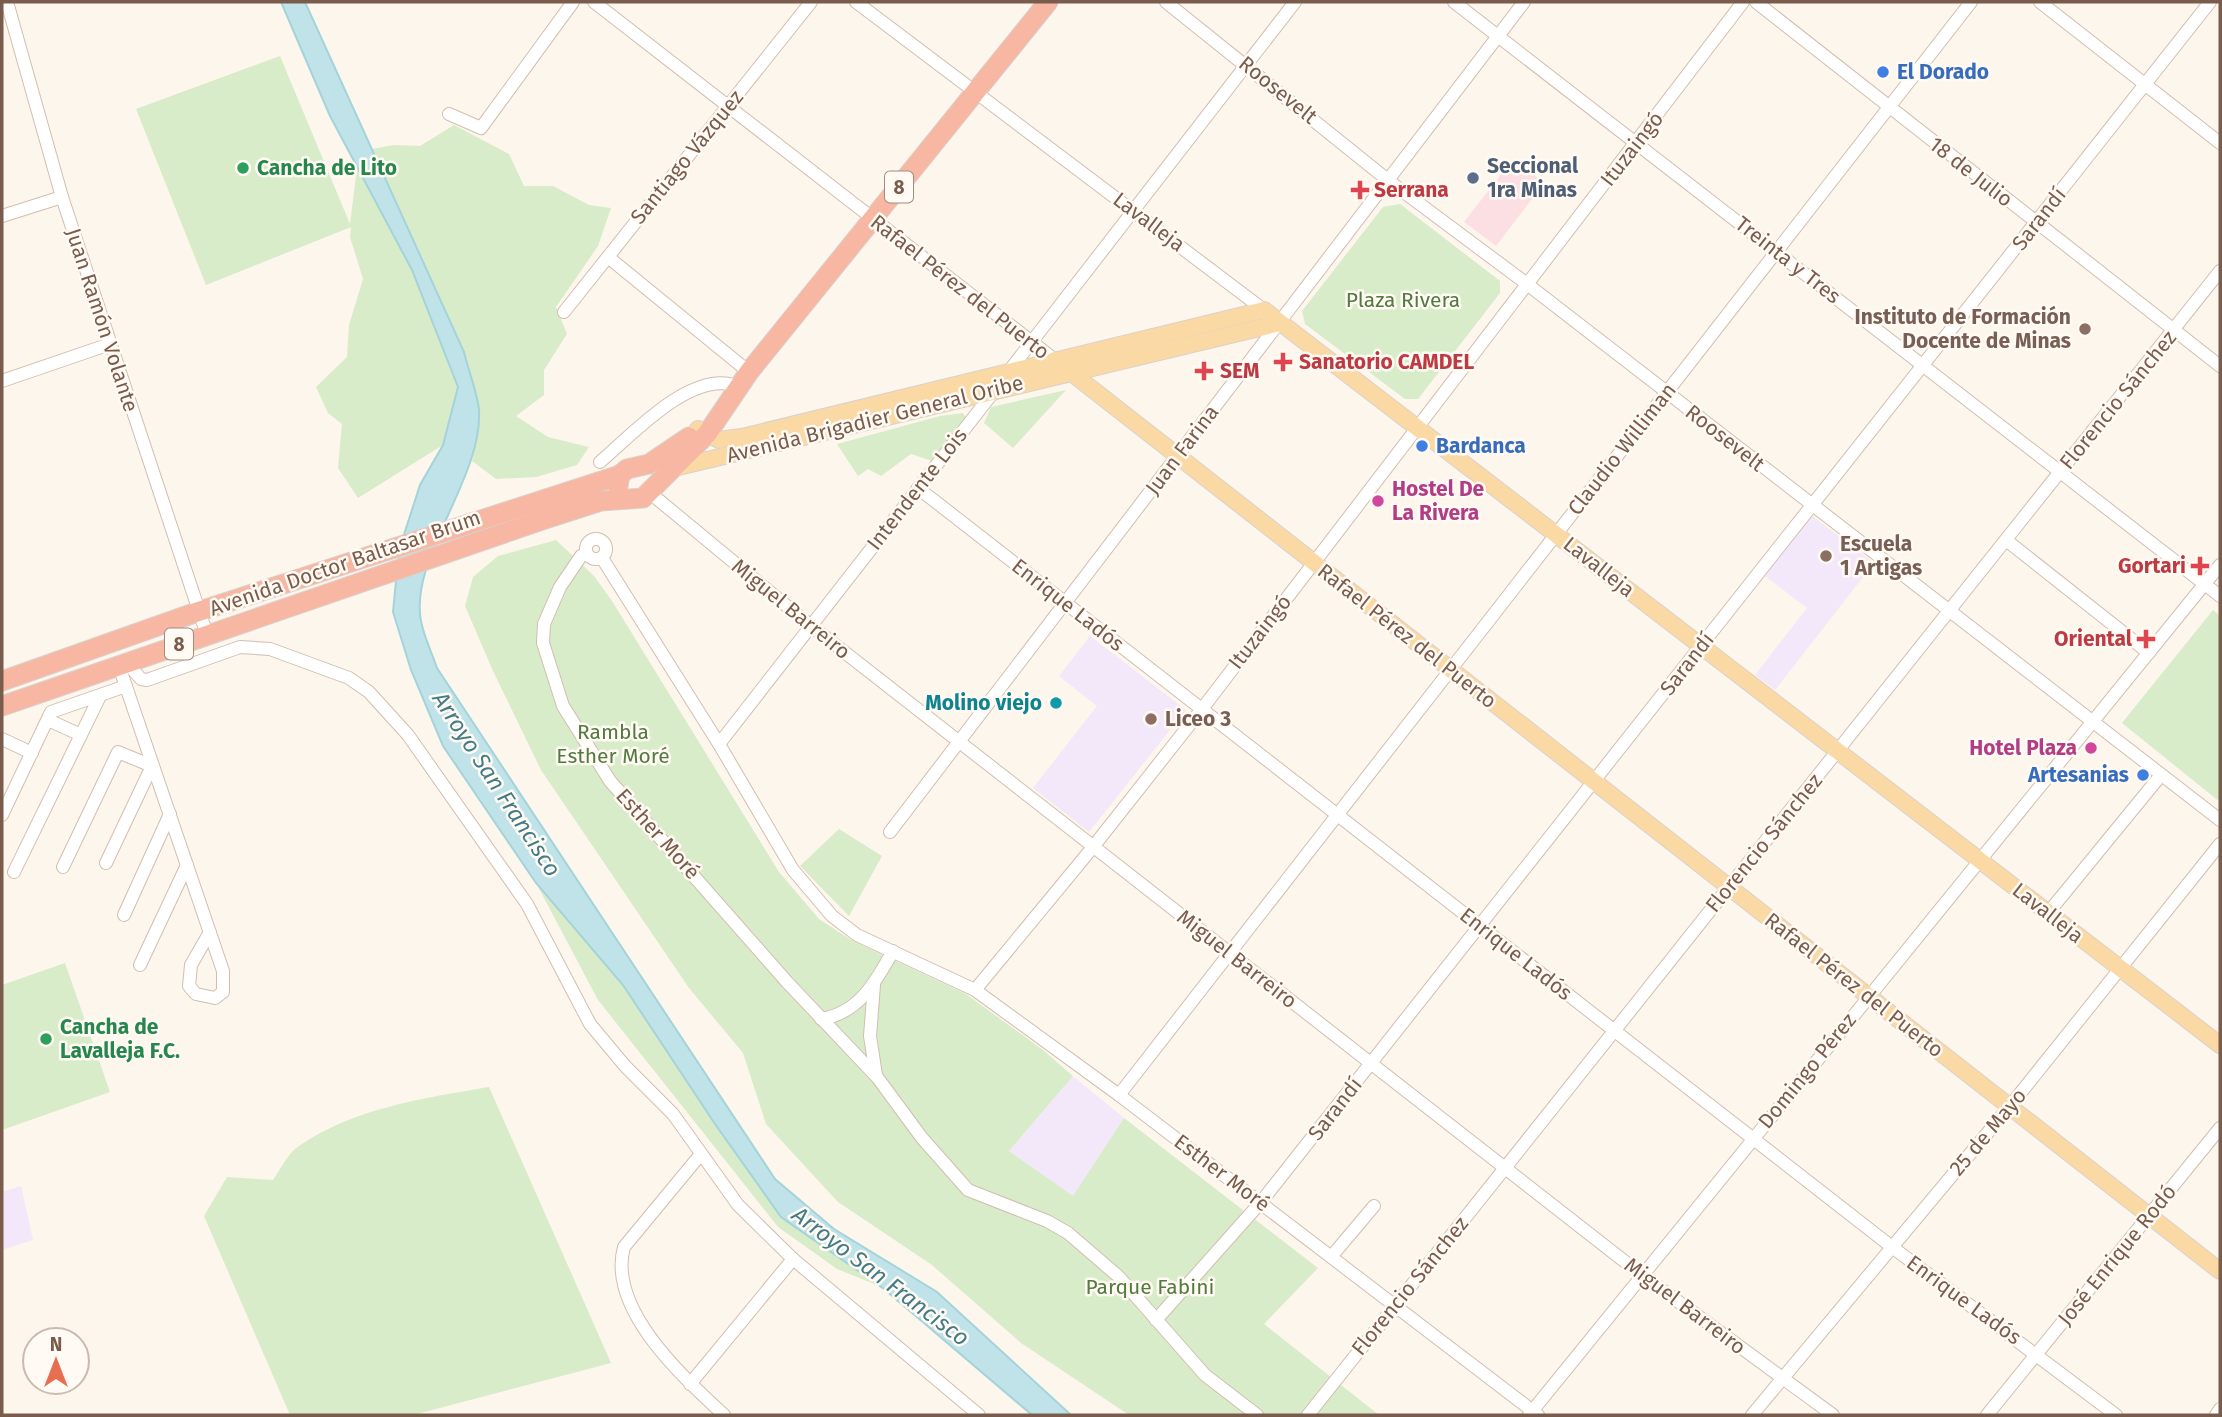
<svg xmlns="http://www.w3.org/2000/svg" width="2222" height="1417" font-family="'Fira Sans',sans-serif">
<rect width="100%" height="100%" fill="#fdf6ec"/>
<g fill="#f3e8fa">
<path d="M1812 516 1874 563 1775 690 1755 675 1807 608 1765 576Z"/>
<path d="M1090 636 1186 710 1089 832 1033 788 1097 706 1059 676Z"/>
<path d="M1073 1076 1124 1118 1073 1197 1009 1151Z"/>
<path d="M21 1186 33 1240 2 1250V1192Z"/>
</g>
<path fill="#fbdfe3" d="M1513 159 1544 183 1496 246 1464 222Z"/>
<g fill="#d8ecc9">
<path d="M280 56 350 224 357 168 412 270 458 387 443 445 358 498 338 468 342 424 328 413 316 387 347 357 349 325 363 279 350 237 351 227 206 285 136 109Z"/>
<path d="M454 125 509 154 524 186H553L589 205 611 208 598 246 556 307 567 334 544 370V395L516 416 548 437 589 447 577 465 536 477 496 479 472 461 479 410 372 149 394 145 420 146Z"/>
<path d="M1400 204 1500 281V293L1418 399H1405L1305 324 1302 311 1383 207Z"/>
<path d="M1066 390 1013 448 984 423 991 407Z"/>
<path d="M963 413 968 421 935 462 911 454 881 476 868 469 858 476 837 444 940 416Z"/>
<path d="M556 540 594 576 612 601 779 872 819 919 851 940 966 994 1043 1050 1073 1076 1009 1151 1073 1196 1124 1118 1318 1268 1264 1324 1379 1415H1129L1021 1343 932 1265 838 1202 766 1124 743 1053 689 988 541 770 493 671 465 606 473 577 498 556Z"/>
<path d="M2213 610 2220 616V802L2122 723Z"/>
<path d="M839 829 882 856 849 916 800 866Z"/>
<path d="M536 883 623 985 715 1124 781 1216 884 1288 837 1269 778 1227 598 1000Z"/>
<path d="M65 963 110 1092 2 1130V985Z"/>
<path d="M489 1087 611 1363 413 1415H290L204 1216 227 1177 273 1180C280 1170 288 1153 299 1146 354 1108 424 1098 489 1087Z"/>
</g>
<path fill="#bfe3e8" stroke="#a5d3da" stroke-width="2" d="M281 2H305L464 352C468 370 477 391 479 410 483 478 409 558 421 621 424 637 432 653 437 668L775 1179 834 1229 937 1292 1071 1415H1032L884 1289 781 1217 715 1124 623 985 536 883 443 746 411 670 393 612 399 550 420 485 443 445 458 387 412 270 330 116Z"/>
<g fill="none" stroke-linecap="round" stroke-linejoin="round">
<g stroke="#d1beb0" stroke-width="14">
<g id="minor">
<path d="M7 2 62 197 207 635"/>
<path d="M594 2 1055 360"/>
<path d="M856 2 1264 310"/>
<path d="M1166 2 1389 181 1527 284 2220 820"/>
<path d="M1454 2 2220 596"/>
<path d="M1756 2 2220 366"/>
<path d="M2040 2 2220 143"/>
<path d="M449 114 481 128 573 2"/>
<path d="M2 216 62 197"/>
<path d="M608 257 749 372"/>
<path d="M564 312 811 2"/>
<path d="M1006 375 1295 2"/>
<path d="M2 381 110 344"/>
<path d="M600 462C633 434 689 372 734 385"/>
<path d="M918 488 1892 1247 2116 1415"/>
<path d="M649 492 811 626 1642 1275 1833 1415"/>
<circle cx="596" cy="549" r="10"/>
<path d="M2006 540 2149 653"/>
<path d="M587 554 581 556 560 587 544 624 543 643 563 706 610 781 787 982 877 1077 922 1138 968 1190 1047 1221 1068 1233 1118 1276 1205 1375 1257 1415"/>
<path d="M602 558 719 744 793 870 832 916 857 935 975 990 1119 1095 1538 1415"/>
<path d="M127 663 141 679 147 680 240 647 270 649 349 678 369 692 408 735 527 904 590 1024 625 1066 673 1114 738 1205 793 1259 979 1415"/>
<path d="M119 666 223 971V992L215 998 196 994 189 986 191 965 210 932"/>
<path d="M48 720 81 735"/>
<path d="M2 739 32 753"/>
<path d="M719 744 995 390"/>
<path d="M2 815 51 712 126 686"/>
<path d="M890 832 1524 2"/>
<path d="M63 867 118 752 152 766 106 863"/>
<path d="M14 872 100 696"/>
<path d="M2048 913 2161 775"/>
<path d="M124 915 170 814"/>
<path d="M140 965 187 865"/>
<path d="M874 985 870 1036 876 1075"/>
<path d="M975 990 1093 847 1202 709 1743 2"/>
<path d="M821 1019C859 1013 875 983 893 951"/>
<path d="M1119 1095 1971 2"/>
<path d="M701 1154 624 1247C607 1309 683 1377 724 1415"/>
<path d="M1331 1257 1374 1206"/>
<path d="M1156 1320 1261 1202 2210 2"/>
<path d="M690 1384 793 1259"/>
<path d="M1308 1415 2220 271"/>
<path d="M1529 1415 2220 565"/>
<path d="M1752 1415 2010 1106 2220 844"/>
<path d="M1987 1415 2220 1128"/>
<path d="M2216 1415 2220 1409"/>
</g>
</g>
<g stroke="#dad1cd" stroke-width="18">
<g id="major">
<path d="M1055 360 2220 1271"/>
<path d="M698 429 719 440 742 437 1264 310 2220 1045"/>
<path d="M674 468 1280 323"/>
</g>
</g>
<g stroke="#dad1cd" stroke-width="21">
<g id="highway">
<path d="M618 486 620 475 627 469 649 464 689 437"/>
<path d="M2 681 197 612 620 475"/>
<path d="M2 706 545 519 601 501 643 498 707 434 749 372 1048 2"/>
</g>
</g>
<use href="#minor" stroke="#fff" stroke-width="12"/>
<use href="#major" stroke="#fbd9a5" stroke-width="16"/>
<use href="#highway" stroke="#f7b7a3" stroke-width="19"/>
</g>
<g fill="#3f7fe0" stroke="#fffaf3" stroke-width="2.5">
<circle cx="1883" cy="72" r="7"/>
<circle cx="1422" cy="446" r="7"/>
<circle cx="2143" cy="775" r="7"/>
</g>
<g fill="#2e9e5b" stroke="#fffaf3" stroke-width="2.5">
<circle cx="243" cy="168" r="7"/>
<circle cx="46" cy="1039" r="7"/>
</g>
<circle fill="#5c6f8a" stroke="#fffaf3" stroke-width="2.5" cx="1473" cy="178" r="7"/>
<g fill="#e0444e" stroke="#fffaf3" stroke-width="2.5">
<path d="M1356.5 179.5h7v7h7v7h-7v7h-7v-7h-7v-7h7z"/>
<path d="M1279.5 351.5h7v7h7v7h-7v7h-7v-7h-7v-7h7z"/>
<path d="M1200.5 360.5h7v7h7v7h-7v7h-7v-7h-7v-7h7z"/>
<path d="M2196.5 555.5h7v7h7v7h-7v7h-7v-7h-7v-7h7z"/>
<path d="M2142.5 628.5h7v7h7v7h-7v7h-7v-7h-7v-7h7z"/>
</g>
<g fill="#8d6e63" stroke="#fffaf3" stroke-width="2.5">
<circle cx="2085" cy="329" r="7"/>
<circle cx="1826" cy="556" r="7"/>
<circle cx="1151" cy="719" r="7"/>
</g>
<g fill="#d1479c" stroke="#fffaf3" stroke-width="2.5">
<circle cx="1378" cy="501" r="7"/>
<circle cx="2091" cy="748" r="7"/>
</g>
<circle fill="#0f9aa8" stroke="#fffaf3" stroke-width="2.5" cx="1056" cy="703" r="7"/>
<g text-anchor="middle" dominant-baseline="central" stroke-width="5" stroke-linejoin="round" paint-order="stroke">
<g fill="#fffaf3" stroke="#a28b7f" stroke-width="2">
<rect x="885" y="171.5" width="28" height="31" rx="5"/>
<rect x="165" y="628.5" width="28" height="31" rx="5"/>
</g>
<g font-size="19" font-weight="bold" fill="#7a5c4d">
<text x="899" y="187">8</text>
<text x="179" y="644">8</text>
</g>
<g font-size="21" font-weight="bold" fill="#366cbe" stroke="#fffaf3" text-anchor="start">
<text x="1897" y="72">El Dorado</text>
<text x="1436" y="446">Bardanca</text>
<text x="2129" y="775" text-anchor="end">Artesanias</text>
</g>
<g font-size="21" fill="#7a5c4d" stroke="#fffaf3">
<text transform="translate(1278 90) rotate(39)">Roosevelt</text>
<text transform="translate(1632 149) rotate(-52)">Ituzaingó</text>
<text transform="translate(687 157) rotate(-51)">Santiago Vázquez</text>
<text transform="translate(1971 172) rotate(38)">18 de Julio</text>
<text transform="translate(2039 219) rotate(-52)">Sarandí</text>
<text transform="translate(1149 222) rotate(37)">Lavalleja</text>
<text transform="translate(1788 260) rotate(38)">Treinta y Tres</text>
<text transform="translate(960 287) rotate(38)">Rafael Pérez del Puerto</text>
<text transform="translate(102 320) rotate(72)">Juan Ramón Volante</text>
<text transform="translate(2118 400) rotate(-51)">Florencio Sánchez</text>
<text transform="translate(875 419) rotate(-14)">Avenida Brigadier General Oribe</text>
<text transform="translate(1725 438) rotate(38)">Roosevelt</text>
<text transform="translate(1622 449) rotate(-52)">Claudio Williman</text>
<text transform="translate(1182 450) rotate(-53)">Juan Farina</text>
<text transform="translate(917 489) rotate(-52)">Intendente Lois</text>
<text transform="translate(345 563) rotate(-19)">Avenida Doctor Baltasar Brum</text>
<text transform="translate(1599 567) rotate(38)">Lavalleja</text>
<text transform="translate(1068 605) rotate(38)">Enrique Ladós</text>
<text transform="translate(791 609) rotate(39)">Miguel Barreiro</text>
<text transform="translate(1260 632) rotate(-52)">Ituzaingó</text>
<text transform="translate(1407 636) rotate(38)">Rafael Pérez del Puerto</text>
<text transform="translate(1687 664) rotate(-52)">Sarandí</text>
<text transform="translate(658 834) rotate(48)">Esther Moré</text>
<text transform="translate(1764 843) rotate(-51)">Florencio Sánchez</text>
<text transform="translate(2048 913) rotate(38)">Lavalleja</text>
<text transform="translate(1516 954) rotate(38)">Enrique Ladós</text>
<text transform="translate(1237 959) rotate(38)">Miguel Barreiro</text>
<text transform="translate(1854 985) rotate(38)">Rafael Pérez del Puerto</text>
<text transform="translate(1807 1071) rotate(-51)">Domingo Pérez</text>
<text transform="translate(1335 1109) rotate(-52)">Sarandí</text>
<text transform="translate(1988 1132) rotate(-50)">25 de Mayo</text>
<text transform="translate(1222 1173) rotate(37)">Esther Moré</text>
<text transform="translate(2117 1255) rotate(-51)">José Enrique Rodó</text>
<text transform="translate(1410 1286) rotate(-51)">Florencio Sánchez</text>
<text transform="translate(1964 1300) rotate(36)">Enrique Ladós</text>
<text transform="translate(1685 1306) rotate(37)">Miguel Barreiro</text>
</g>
<g font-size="21" font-weight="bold" fill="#4e5e75" stroke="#fffaf3" text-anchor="start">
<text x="1487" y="166">Seccional<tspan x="1487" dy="24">1ra Minas</tspan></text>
</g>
<g font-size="21" font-weight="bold" fill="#27864d" stroke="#fffaf3" text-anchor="start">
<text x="257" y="168">Cancha de Lito</text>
<text x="60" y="1027">Cancha de<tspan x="60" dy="24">Lavalleja F.C.</tspan></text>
</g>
<g font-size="21" font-weight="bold" fill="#be3a42" stroke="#fffaf3" text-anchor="start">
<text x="1374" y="190">Serrana</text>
<text x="1299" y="362">Sanatorio CAMDEL</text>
<text x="1220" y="371">SEM</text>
<text x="2186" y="566" text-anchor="end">Gortari</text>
<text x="2132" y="639" text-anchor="end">Oriental</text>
</g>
<g font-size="21" fill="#537a41" stroke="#fffaf3">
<text x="1403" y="300">Plaza Rivera</text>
<text x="613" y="732">Rambla<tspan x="613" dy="24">Esther Moré</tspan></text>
<text x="1150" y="1287">Parque Fabini</text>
</g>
<g font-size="21" font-weight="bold" fill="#785e54" stroke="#fffaf3" text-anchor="start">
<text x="2071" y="317" text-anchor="end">Instituto de Formación<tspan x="2071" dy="24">Docente de Minas</tspan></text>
<text x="1840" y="544">Escuela<tspan x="1840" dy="24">1 Artigas</tspan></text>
<text x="1165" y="719">Liceo 3</text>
</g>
<g font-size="21" font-weight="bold" fill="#b23c85" stroke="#fffaf3" text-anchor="start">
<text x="1392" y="489">Hostel De<tspan x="1392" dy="24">La Rivera</tspan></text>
<text x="2077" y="748" text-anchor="end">Hotel Plaza</text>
</g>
<g font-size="21" font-weight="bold" fill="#0d838f" stroke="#fffaf3" text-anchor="end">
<text x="1042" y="703">Molino viejo</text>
</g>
<g font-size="23" font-style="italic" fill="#437c86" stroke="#fffaf3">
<text transform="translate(497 784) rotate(57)">Arroyo San Francisco</text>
<text transform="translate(881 1276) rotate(37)">Arroyo San Francisco</text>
</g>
</g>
<rect width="2222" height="1417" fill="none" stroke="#7a5c4d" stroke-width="7"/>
<g transform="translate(56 1361)"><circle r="33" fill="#fffaf3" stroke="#cabbb1" stroke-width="2"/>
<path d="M0-5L12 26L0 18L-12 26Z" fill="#e76f51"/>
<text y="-10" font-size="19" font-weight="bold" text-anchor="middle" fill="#7a5c4d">N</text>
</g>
</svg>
